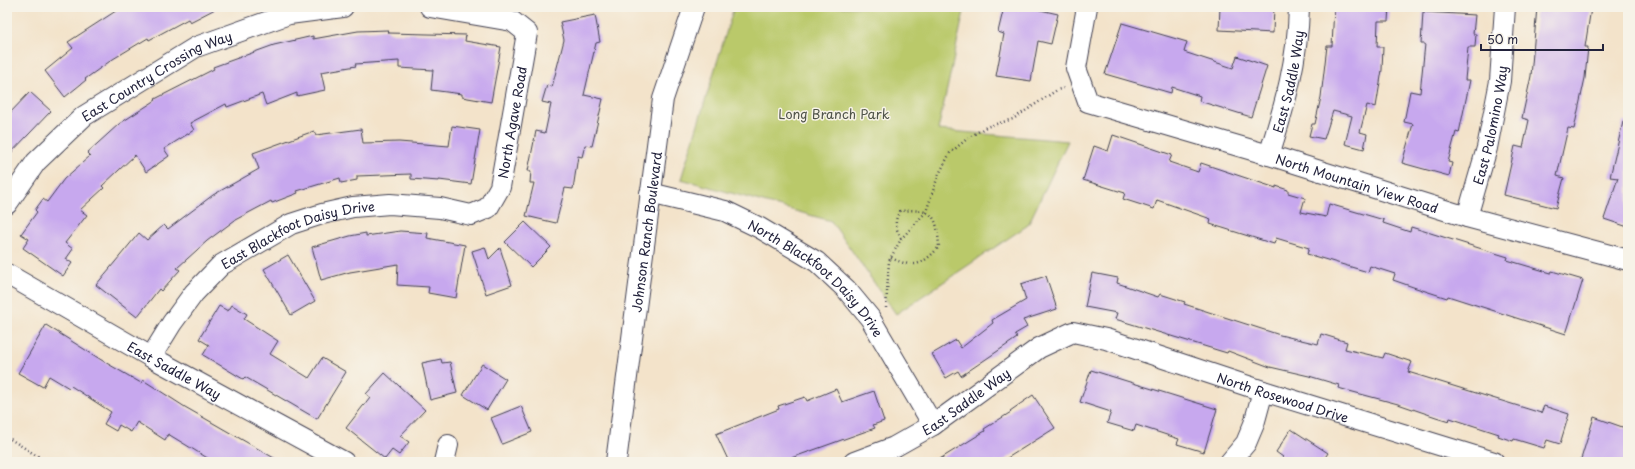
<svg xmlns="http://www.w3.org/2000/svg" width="1635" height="469" font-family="'Playpen Sans',sans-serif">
<rect width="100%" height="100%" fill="#f7f3e8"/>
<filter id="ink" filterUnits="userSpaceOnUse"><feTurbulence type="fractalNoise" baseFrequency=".025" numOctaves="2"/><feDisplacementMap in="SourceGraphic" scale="8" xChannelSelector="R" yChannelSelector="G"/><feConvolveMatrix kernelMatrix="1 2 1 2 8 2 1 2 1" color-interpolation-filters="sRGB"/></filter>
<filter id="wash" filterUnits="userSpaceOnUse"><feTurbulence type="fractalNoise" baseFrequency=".012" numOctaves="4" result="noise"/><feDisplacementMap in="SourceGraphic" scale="16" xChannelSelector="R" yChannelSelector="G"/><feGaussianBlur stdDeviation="0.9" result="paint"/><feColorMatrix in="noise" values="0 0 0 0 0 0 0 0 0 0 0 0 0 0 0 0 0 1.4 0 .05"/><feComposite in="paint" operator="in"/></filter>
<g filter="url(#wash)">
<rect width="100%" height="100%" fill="#f3e3ca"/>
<path fill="#bac96b" stroke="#6e7653" d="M734 7H965L938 130 1068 141 1028 225 896 314 831 221 681 179Z"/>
<g id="blocks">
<g fill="#c7a8ee">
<path d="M122 7H219L190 22 188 19 149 40 148 38 113 59 85 79 86 80 65 97 45 71 73 48 68 42Z"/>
<path d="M1004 7H1027L1058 14 1051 44 1038 41 1031 81 996 76 1004 34 998 32Z"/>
<path d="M1220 7H1274L1273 33 1219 30Z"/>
<path d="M1334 7H1389L1388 21H1378L1377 47H1383L1382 70 1376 107 1367 105 1360 132 1367 134 1364 149 1345 144 1352 116 1333 111 1324 139 1309 136 1312 124H1315L1321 97 1327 46H1332Z"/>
<path d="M1537 7 1591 8 1585 47H1588L1585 78 1574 129 1568 128 1557 176 1564 178 1556 208 1504 195 1515 146 1523 148 1529 120 1522 118 1531 76Z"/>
<path d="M1423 12 1475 15 1473 34H1476L1475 47H1468L1465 80H1470L1459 133 1456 132 1448 162 1452 163 1449 176 1402 163 1413 124 1404 122 1410 91 1420 93 1425 44H1421Z"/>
<path d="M595 15 600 42 596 43 584 95 603 99 592 146 585 145 582 157 578 156 573 189 565 188 556 223 526 216 534 183H530L531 171H528L536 131 545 133 551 104 542 102 547 85 552 87 564 40 560 22Z"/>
<path d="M1122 23 1187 42 1184 52 1233 68 1237 56 1267 66 1251 117 1199 101 1200 96 1172 87 1171 93 1105 74Z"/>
<path d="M388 30 389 33 466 35 465 41 501 47 491 102 462 97V94L431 90 433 70 399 68V61L355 64 356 66 321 72 325 90 297 96V93L266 105 262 94 227 107 226 104 190 123 194 130 164 149 169 156 146 172 135 155 102 186 104 188 80 210 87 215 65 243 73 249 66 259 72 263 63 276 23 248 29 239 21 234 37 212 35 210 43 199 47 202 64 179 90 156 87 153 119 124 156 100 155 99 214 69 213 67 274 45 313 36V39L358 31Z"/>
<path d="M30 92 51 111 7 157V116Z"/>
<path d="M1623 122H1628V227L1604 219 1618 178 1610 177Z"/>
<path d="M452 126 480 130 471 184 439 180V181L411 179V174L357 176V180L341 183 340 178 297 191 298 193 272 203 271 201 235 220 207 241 177 268 180 270 161 291 159 289 137 317 96 285 139 233 147 240 164 225 168 229 213 195 259 169 253 153 314 131 316 135 361 129 363 143 399 142 449 146Z"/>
<path d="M1113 135 1172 155 1169 162 1198 172 1201 163 1276 188V186L1288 190V193L1305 198 1301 212 1326 217 1329 204 1384 220 1383 223 1410 232 1411 227 1508 257 1507 260 1551 273 1552 271 1583 280 1566 334 1448 296 1447 298 1416 288 1393 280 1395 274 1370 266 1368 272 1307 254 1309 248 1276 238 1274 244 1210 224 1211 219 1157 200 1154 209 1123 199 1125 193 1083 180 1094 146 1108 151Z"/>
<path d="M525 222 551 247 531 267 505 242Z"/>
<path d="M400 231 428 233 427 238 465 245 456 298 428 293 429 287 397 285 398 264 350 272 321 280 312 247 350 236 366 233V236Z"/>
<path d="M485 247 489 259 500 248 512 285 486 294 472 251Z"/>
<path d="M288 255 315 301 291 315 264 269Z"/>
<path d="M1092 273 1118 278 1117 283 1158 297 1160 294 1185 302 1184 304 1280 335 1318 344 1321 334 1347 342 1345 349 1383 358 1385 353 1412 362 1408 372 1541 413 1544 406 1569 414 1560 444 1547 440 1544 448 1514 439 1513 441 1498 436 1499 434 1450 418 1449 421 1436 417 1398 404 1338 388 1339 385 1309 376 1270 367 1228 351 1227 353 1115 319 1117 313 1085 307Z"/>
<path d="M1046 276 1057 309 1023 320 1027 327 1015 334 1017 338 961 376 958 371 946 378 932 354 956 340 961 348 993 323 992 320 1026 300 1021 284Z"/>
<path d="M232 305 247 314 244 319 278 341 270 354 309 378 322 358 346 372 317 419 245 377 243 379 203 355 209 345 199 339 219 306 228 311Z"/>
<path d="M46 325 103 361 141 383 143 380 185 407 281 462H214L168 434 165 440 137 422 131 432 119 425 116 431 104 424 111 412 71 386 69 388 49 376 43 387 18 373Z"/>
<path d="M441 359 442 363 450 362 457 393 430 400 422 363Z"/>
<path d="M482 364 506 379 487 410 463 395Z"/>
<path d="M1091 370 1217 409 1204 452 1177 444 1179 439 1136 425 1134 431 1107 423 1111 412 1080 402Z"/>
<path d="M385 373 425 410 400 436 409 442 399 455 392 450 385 459 346 428 370 397 366 394Z"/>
<path d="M836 389 842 402 874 391 884 421 873 425 875 428 780 462H729L716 434 779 409 778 406 805 397 807 401Z"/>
<path d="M1033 395 1055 428 1001 462H935L985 431 984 429 1011 412 1010 411Z"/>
<path d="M521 406 532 432 502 444 491 418Z"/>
<path d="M1594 417 1628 429V462H1591L1581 459Z"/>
<path d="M1291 429 1328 453 1322 462H1279L1283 457 1276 452Z"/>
</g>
</g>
</g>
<g filter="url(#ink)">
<use href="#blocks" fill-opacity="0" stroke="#413f50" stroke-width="1"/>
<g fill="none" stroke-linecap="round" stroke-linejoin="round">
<g stroke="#413f50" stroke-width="22">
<g id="minor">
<path id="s1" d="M1087 7 1076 68 1088 102 1269 155 1467 217 1628 260"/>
<path id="s2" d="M1269 155C1285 105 1298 60 1299 7"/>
<path id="s3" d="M650 193 725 211 760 228 817 262 846 289 870 318 933 425"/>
<path id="s4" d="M7 204 36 162 84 116 196 47 289 14 343 7"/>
<path id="s5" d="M1467 217 1487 148 1500 81 1505 7"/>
<path id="s6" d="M7 274 151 357 344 462"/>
<path id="s7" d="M151 357 172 323 194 293 221 265 291 224 322 214 353 207 390 204 440 208 471 215 488 208 500 187 527 33 512 21 430 7"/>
<path d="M444 462 448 445"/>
<path id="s8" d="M616 462 663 99 694 7"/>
<path id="s9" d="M854 462 894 447 933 425 1039 348 1073 332 1106 339 1263 391 1494 462"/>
<path d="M1230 462 1246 443 1254 424 1263 391"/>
</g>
</g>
<g stroke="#413f50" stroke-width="2.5" stroke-dasharray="1 3" stroke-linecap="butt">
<path d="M891 258C915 269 922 265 939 247 937 215 934 208 900 211 893 222 896 228 901 239"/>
<path d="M886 308 889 261 901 239 926 212 938 176 950 153 968 138 986 127 1013 119 1057 90 1065 88"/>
<path d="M7 437 47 462"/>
</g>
<use href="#minor" stroke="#fff" stroke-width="20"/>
</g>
</g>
<g text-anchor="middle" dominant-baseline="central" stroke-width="3" stroke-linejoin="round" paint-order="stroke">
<g font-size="13" fill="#22223b" stroke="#f7f3e8">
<text stroke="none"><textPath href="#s4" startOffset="201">East Country Crossing Way</textPath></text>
<text stroke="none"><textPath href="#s2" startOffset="76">East Saddle Way</textPath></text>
<text stroke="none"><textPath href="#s7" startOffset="489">North Agave Road</textPath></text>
<text stroke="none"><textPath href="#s5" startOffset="95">East Palomino Way</textPath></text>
<text stroke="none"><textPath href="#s1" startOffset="379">North Mountain View Road</textPath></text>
<text stroke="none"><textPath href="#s8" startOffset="232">Johnson Ranch Boulevard</textPath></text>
<text stroke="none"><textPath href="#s7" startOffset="200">East Blackfoot Daisy Drive</textPath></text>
<text stroke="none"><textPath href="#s3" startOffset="192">North Blackfoot Daisy Drive</textPath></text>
<text stroke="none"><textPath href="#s6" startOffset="193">East Saddle Way</textPath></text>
<text stroke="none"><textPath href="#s9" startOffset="476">North Rosewood Drive</textPath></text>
<text stroke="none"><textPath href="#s9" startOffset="128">East Saddle Way</textPath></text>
</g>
<g font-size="13" fill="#505449" stroke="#f7f3e8">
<text x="834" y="113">Long Branch Park</text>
</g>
</g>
<rect width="1635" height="469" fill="none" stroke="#f7f3e8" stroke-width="24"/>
<path d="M1481 44v6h122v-6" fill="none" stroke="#22223b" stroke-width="2"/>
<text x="1487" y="44" font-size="12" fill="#22223b" stroke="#f7f3e8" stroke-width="3" paint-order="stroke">50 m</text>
</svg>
